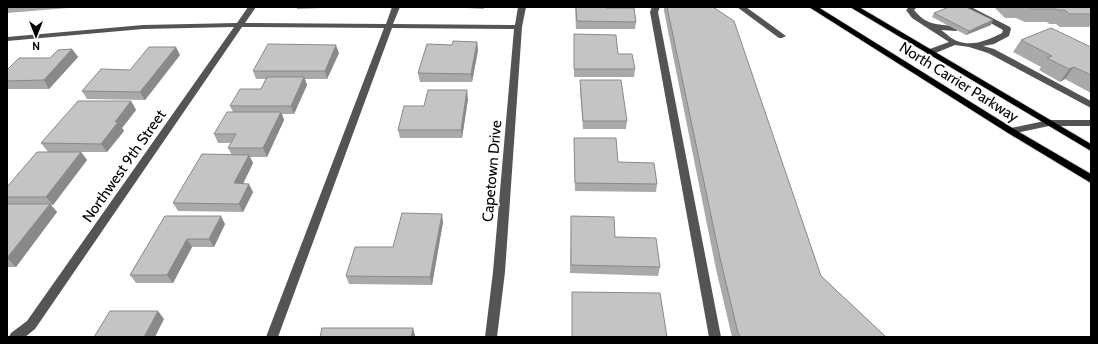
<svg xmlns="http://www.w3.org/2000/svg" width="1098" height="344" font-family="Cabin,sans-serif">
<rect width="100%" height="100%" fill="#fff"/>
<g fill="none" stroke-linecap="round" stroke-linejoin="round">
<g stroke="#dbdbdb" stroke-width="2">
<g id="major">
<path d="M809 7H818L1014 129 1091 174V183L1008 133Z"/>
<path d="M850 7H859L1091 144V151Z"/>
</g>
</g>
<g fill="#545454" fill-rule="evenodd">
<path d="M248 7H256L245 23 386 24 392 7H400L393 24 515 25 518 7H526L522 27 505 272 497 337H485L493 272 514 29 392 28 278 337H266L384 28 242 27 35 329 25 337H9L11 333 27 321 234 27 143 29 7 41V37L143 25 237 23Z"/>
<path d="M652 7H660L658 12 721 337H709L650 12Z"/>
<path d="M737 7H746L786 36 782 38H779Z"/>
<path d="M909 7H917L914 10C929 28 939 23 959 27L960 29 956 31 941 30C946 33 951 39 957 41 973 47 988 40 1002 33L1003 30 962 7H971L1010 27 1011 29 1009 36 994 44 983 46 994 49 1091 101V108L988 53 969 47 955 45 933 54H927V50L949 42 912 18 906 10Z"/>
<path d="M1049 120H1091V126H1049L1011 134 1006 131 1011 128Z"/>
</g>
<use href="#major" fill="#000" fill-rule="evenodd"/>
</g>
<g fill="#a9a9a9">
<path d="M7 7H69L68 8 7 13Z"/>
<path d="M297 7H324L323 8 297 9Z"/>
<path d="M450 7H484V9Z"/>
<path d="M575 7H606V8L636 22 635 29H576Z"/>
<path d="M664 7H713L821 276 886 337H732L716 269 664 11Z"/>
<path d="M994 7H1091V24L1089 27H1060L1056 24H1049L1047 22H1025L1016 18H1005Z"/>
<path d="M934 13 991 25 966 35 932 17Z"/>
<path d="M574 34 618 54 635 69 634 77H574Z"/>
<path d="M1021 40 1091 47V93L1065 79 1060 82 1039 70 1041 67 1013 52Z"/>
<path d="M477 42 478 50 472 82H420L418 73 452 45Z"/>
<path d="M72 49 78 57 49 89H7V70L50 58Z"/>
<path d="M339 53 327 79H305L307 85 294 114H282L284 120 267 157H250L253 163 243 184 253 192 243 212 178 211 173 203 232 155 228 148 231 143H218L214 134 233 112 230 106 261 89 266 79H256L253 71Z"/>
<path d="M180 55 145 100 87 99 82 91 130 70Z"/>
<path d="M580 80 627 121 626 129H583L580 89Z"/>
<path d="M468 99 462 138H400L398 130 424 106Z"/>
<path d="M131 101 136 110 122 128 124 131 107 152H81L87 160 53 205H51L57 212 16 267H7V187L48 152 41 143Z"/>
<path d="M574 138 657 184 656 192 575 191Z"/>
<path d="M165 216 225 224 214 247H192L173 283H136L130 275Z"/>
<path d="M443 222 432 285 349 284 346 276 393 247Z"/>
<path d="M571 224 615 237 660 267 658 276 570 273Z"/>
<path d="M572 292 667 337H572Z"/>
</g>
<g fill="#898989">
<path d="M993 20 991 25 966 35 969 31Z"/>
<path d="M477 42 478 50 472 82 471 74Z"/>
<path d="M336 45 339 53 327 79 325 71Z"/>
<path d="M176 47 180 55 145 100 140 92Z"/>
<path d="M72 49 78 57 49 89 44 80Z"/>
<path d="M1074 67 1065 79 1060 82 1069 69Z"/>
<path d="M304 77 307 85 294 114 291 106Z"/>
<path d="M467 90 468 99 462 138 461 130Z"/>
<path d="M131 101 136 110 122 128 124 131 107 152 101 144 115 122Z"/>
<path d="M281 112 284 120 267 157 263 148Z"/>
<path d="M81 152 87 160 53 205 46 197Z"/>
<path d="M249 155 253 163 239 192 234 183Z"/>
<path d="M249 184 253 192 243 212 239 204Z"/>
<path d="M50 204 57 212 16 267 7 258Z"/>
<path d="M442 214 443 222 432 285 430 277Z"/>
<path d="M221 216 225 224 214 247 209 239Z"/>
<path d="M187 239 192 247 173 283 167 275Z"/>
<path d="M158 311 164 319 155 337H144Z"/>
<path d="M413 328 415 335V337H411Z"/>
</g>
<g fill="#c4c4c4" stroke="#898989">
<path d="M576 7H606V8H634L636 22 577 21Z"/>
<path d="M667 7H713L734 21 821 276 886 337H741L738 333 720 258Z"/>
<path d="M949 7H966L993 20 969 31 934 13Z"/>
<path d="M1029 7H1091V14H1069L1065 10H1058L1056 9H1033Z"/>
<path d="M1051 28 1091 47V75L1074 67 1069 69 1047 58 1052 56 1021 40Z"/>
<path d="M574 34 616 35 618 54H632L635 69H574Z"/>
<path d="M453 41 477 42 471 74 418 73 427 44 452 45Z"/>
<path d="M268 44 336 45 325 71H253Z"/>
<path d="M149 47H176L140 92 82 91 101 69 130 70Z"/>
<path d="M72 49 44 80 7 81V70L19 58H50L58 50Z"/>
<path d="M267 77H304L291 106H230L240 89H261Z"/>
<path d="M580 80H621L627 121H583Z"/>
<path d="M428 90H467L461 130H398L404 106H424Z"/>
<path d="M78 101H131L115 122H118L101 144 41 143Z"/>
<path d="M227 112H281L263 148H228L236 134H214Z"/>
<path d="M574 138H616L618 162 654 163 657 184 575 183Z"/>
<path d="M37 152H81L46 197H7V187Z"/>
<path d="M202 154 249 155 234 183 249 184 239 204 173 203Z"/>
<path d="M7 204H50L7 258Z"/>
<path d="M402 213 442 214 430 277 346 276 355 247H393Z"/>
<path d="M165 216H221L209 239H187L167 275H130Z"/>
<path d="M571 216 614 217 615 237 656 238 660 267 571 265Z"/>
<path d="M572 292 660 293 667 337H572Z"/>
<path d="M110 311H158L144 337H94Z"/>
<path d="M322 328H413L411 337H320Z"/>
</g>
<g text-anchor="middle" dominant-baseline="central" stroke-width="4" stroke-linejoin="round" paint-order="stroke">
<g font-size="15" fill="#000" stroke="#fff">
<text transform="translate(959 82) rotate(32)">North Carrier Parkway</text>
<text transform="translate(124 166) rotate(-55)">Northwest 9th Street</text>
<text transform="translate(492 171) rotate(-85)">Capetown Drive</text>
</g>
</g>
<rect width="1098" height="344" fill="none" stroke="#000000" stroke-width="16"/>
<g transform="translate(36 36) rotate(180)" stroke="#ffffff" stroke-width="3" paint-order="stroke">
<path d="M0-3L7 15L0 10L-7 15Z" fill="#000000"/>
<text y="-6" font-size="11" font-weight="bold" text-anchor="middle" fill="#000000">N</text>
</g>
</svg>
